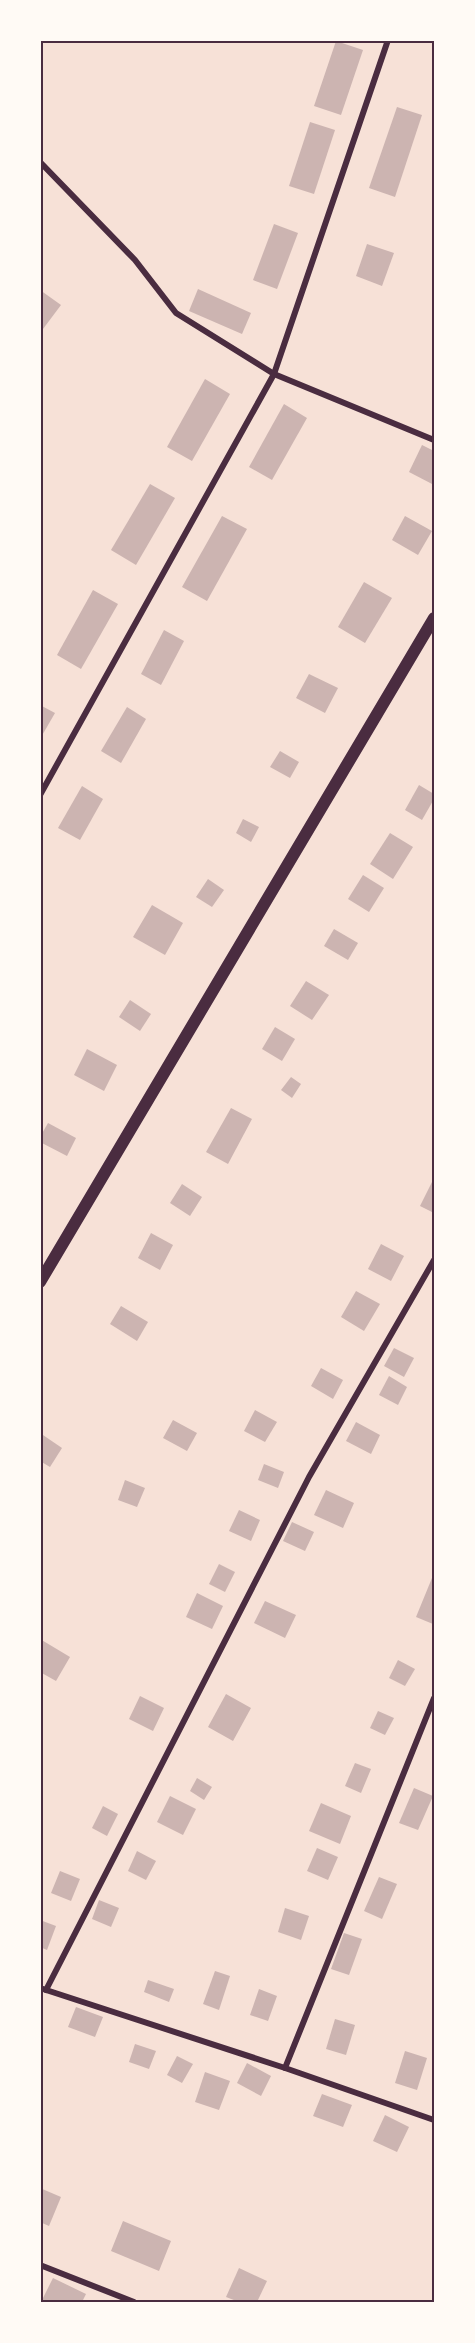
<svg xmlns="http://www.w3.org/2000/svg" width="475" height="2343" font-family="'Open Sans',sans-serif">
<rect width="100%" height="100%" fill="#f7e1d7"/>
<g fill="#ccb4b1">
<path d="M336 41 363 50 341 115 314 106Z"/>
<path d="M397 107 422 115 395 197 369 188Z"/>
<path d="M310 122 335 130 314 194 289 186Z"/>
<path d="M274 224 298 233 277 289 253 280Z"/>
<path d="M367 244 394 253 382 286 356 276Z"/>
<path d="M198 289 251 313 242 334 189 311Z"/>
<path d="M40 290 61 305 40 333Z"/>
<path d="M205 379 230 394 192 461 167 447Z"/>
<path d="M284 404 307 418 272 480 249 467Z"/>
<path d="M422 445 434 451V485L409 472Z"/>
<path d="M150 484 175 498 136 565 111 550Z"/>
<path d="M222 516 247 529 207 601 182 587Z"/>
<path d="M405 516 432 531 418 555 392 540Z"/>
<path d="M364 582 392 598 365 643 338 627Z"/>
<path d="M93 590 118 604 81 669 57 655Z"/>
<path d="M164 630 184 641 161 685 141 674Z"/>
<path d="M309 674 338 688 325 713 296 698Z"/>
<path d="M40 705 55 713 40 739Z"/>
<path d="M127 707 146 719 121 763 101 751Z"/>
<path d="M280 751 299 762 290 778 270 767Z"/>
<path d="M419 785 434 794V799L422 820 405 810Z"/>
<path d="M82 786 103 799 80 840 58 828Z"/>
<path d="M243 819 259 827 251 842 236 833Z"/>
<path d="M390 833 413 847 393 879 370 864Z"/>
<path d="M363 875 384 888 369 912 348 899Z"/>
<path d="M208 879 224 890 212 907 196 897Z"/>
<path d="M152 905 183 923 165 955 133 937Z"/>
<path d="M334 929 358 943 348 960 324 946Z"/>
<path d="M306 981 329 995 312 1020 290 1006Z"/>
<path d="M130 1000 151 1014 140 1031 119 1017Z"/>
<path d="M275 1027 295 1039 282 1061 262 1049Z"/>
<path d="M87 1049 117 1065 104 1091 74 1075Z"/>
<path d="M291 1077 301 1084 292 1098 281 1090Z"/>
<path d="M231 1108 252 1119 228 1164 206 1152Z"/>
<path d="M48 1123 76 1138 67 1156 40 1142V1137Z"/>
<path d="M432 1182 434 1183V1213L420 1206Z"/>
<path d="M182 1184 202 1197 190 1216 170 1203Z"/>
<path d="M151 1233 173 1245 160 1270 138 1258Z"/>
<path d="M381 1244 404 1256 391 1281 368 1269Z"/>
<path d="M356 1291 380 1304 364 1331 341 1317Z"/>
<path d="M121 1306 148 1322 137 1341 110 1324Z"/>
<path d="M394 1348 414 1358 404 1377 384 1366Z"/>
<path d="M321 1368 343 1380 333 1399 311 1386Z"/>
<path d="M389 1376 407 1387 398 1405 379 1395Z"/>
<path d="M255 1410 277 1422 265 1442 244 1431Z"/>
<path d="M173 1420 197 1433 187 1451 163 1438Z"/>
<path d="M356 1422 380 1435 371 1454 346 1441Z"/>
<path d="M40 1433 62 1448 50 1467 40 1461Z"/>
<path d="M264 1464 284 1472 278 1488 258 1480Z"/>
<path d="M125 1480 145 1488 137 1507 118 1500Z"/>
<path d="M326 1490 354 1503 343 1528 314 1515Z"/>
<path d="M239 1510 260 1520 251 1541 229 1531Z"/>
<path d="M292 1522 314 1532 305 1551 283 1541Z"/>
<path d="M219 1564 235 1572 225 1592 209 1584Z"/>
<path d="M432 1578 434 1579 433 1624 416 1617Z"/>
<path d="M197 1593 223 1606 212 1629 186 1617Z"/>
<path d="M265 1601 296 1615 285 1638 254 1623Z"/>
<path d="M40 1639 70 1657 56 1681 40 1672Z"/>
<path d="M398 1660 415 1669 405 1686 389 1678Z"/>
<path d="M226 1694 251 1708 233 1741 208 1727Z"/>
<path d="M140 1696 164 1708 153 1731 129 1719Z"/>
<path d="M378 1711 394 1718 385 1735 370 1728Z"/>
<path d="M355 1763 371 1769 361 1793 345 1786Z"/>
<path d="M197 1778 212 1787 204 1800 190 1791Z"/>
<path d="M414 1788 433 1796 418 1830 399 1823Z"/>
<path d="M170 1796 196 1809 183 1835 157 1822Z"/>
<path d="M321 1803 351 1816 340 1844 309 1831Z"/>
<path d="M103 1806 118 1814 107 1836 92 1828Z"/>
<path d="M317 1848 338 1857 328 1880 307 1871Z"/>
<path d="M137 1851 156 1861 146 1880 128 1871Z"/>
<path d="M60 1871 80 1879 71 1901 51 1893Z"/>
<path d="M379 1877 397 1884 382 1919 364 1911Z"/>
<path d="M99 1900 119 1908 111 1927 92 1919Z"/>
<path d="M285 1908 309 1916 301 1940 278 1932Z"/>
<path d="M40 1920 56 1926 47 1950 40 1947Z"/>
<path d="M344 1933 362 1939 349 1975 331 1969Z"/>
<path d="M215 1971 230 1976 219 2010 203 2004Z"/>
<path d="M148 1980 174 1989 169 2002 144 1992Z"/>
<path d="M259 1989 277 1996 268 2021 250 2015Z"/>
<path d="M76 2007 103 2017 95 2037 68 2027Z"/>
<path d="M335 2019 355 2025 346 2055 326 2049Z"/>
<path d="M135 2044 156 2051 149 2069 129 2062Z"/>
<path d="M405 2051 427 2058 417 2090 395 2083Z"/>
<path d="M177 2056 193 2064 182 2083 167 2075Z"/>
<path d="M247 2063 271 2076 261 2096 237 2083Z"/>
<path d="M205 2072 230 2081 219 2110 195 2102Z"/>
<path d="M322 2094 352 2105 343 2127 313 2116Z"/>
<path d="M385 2115 409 2127 397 2152 373 2141Z"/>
<path d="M40 2188 61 2197 49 2226 40 2222Z"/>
<path d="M123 2221 171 2241 159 2271 111 2251Z"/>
<path d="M239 2268 267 2281 257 2302H239L226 2297Z"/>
<path d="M53 2278 86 2294 82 2302H41Z"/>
</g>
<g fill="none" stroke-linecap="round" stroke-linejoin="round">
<g stroke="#4a2c40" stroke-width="6">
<path d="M40 162 135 260 176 313 274 374 434 440"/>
<path d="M40 795 274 374 388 40"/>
<path d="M40 1988 285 2068 434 2120"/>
<path d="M46 1990 309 1477 434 1260"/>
<path d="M285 2068 434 1698"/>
<path d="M40 2265 134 2302"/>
</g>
<path stroke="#4a2c40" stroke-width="12" d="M40 1282 434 618"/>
</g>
<rect width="475" height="2343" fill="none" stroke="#fffaf5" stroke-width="84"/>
<rect x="42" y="42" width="391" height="2259" fill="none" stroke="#4a2c40" stroke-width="2"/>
</svg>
